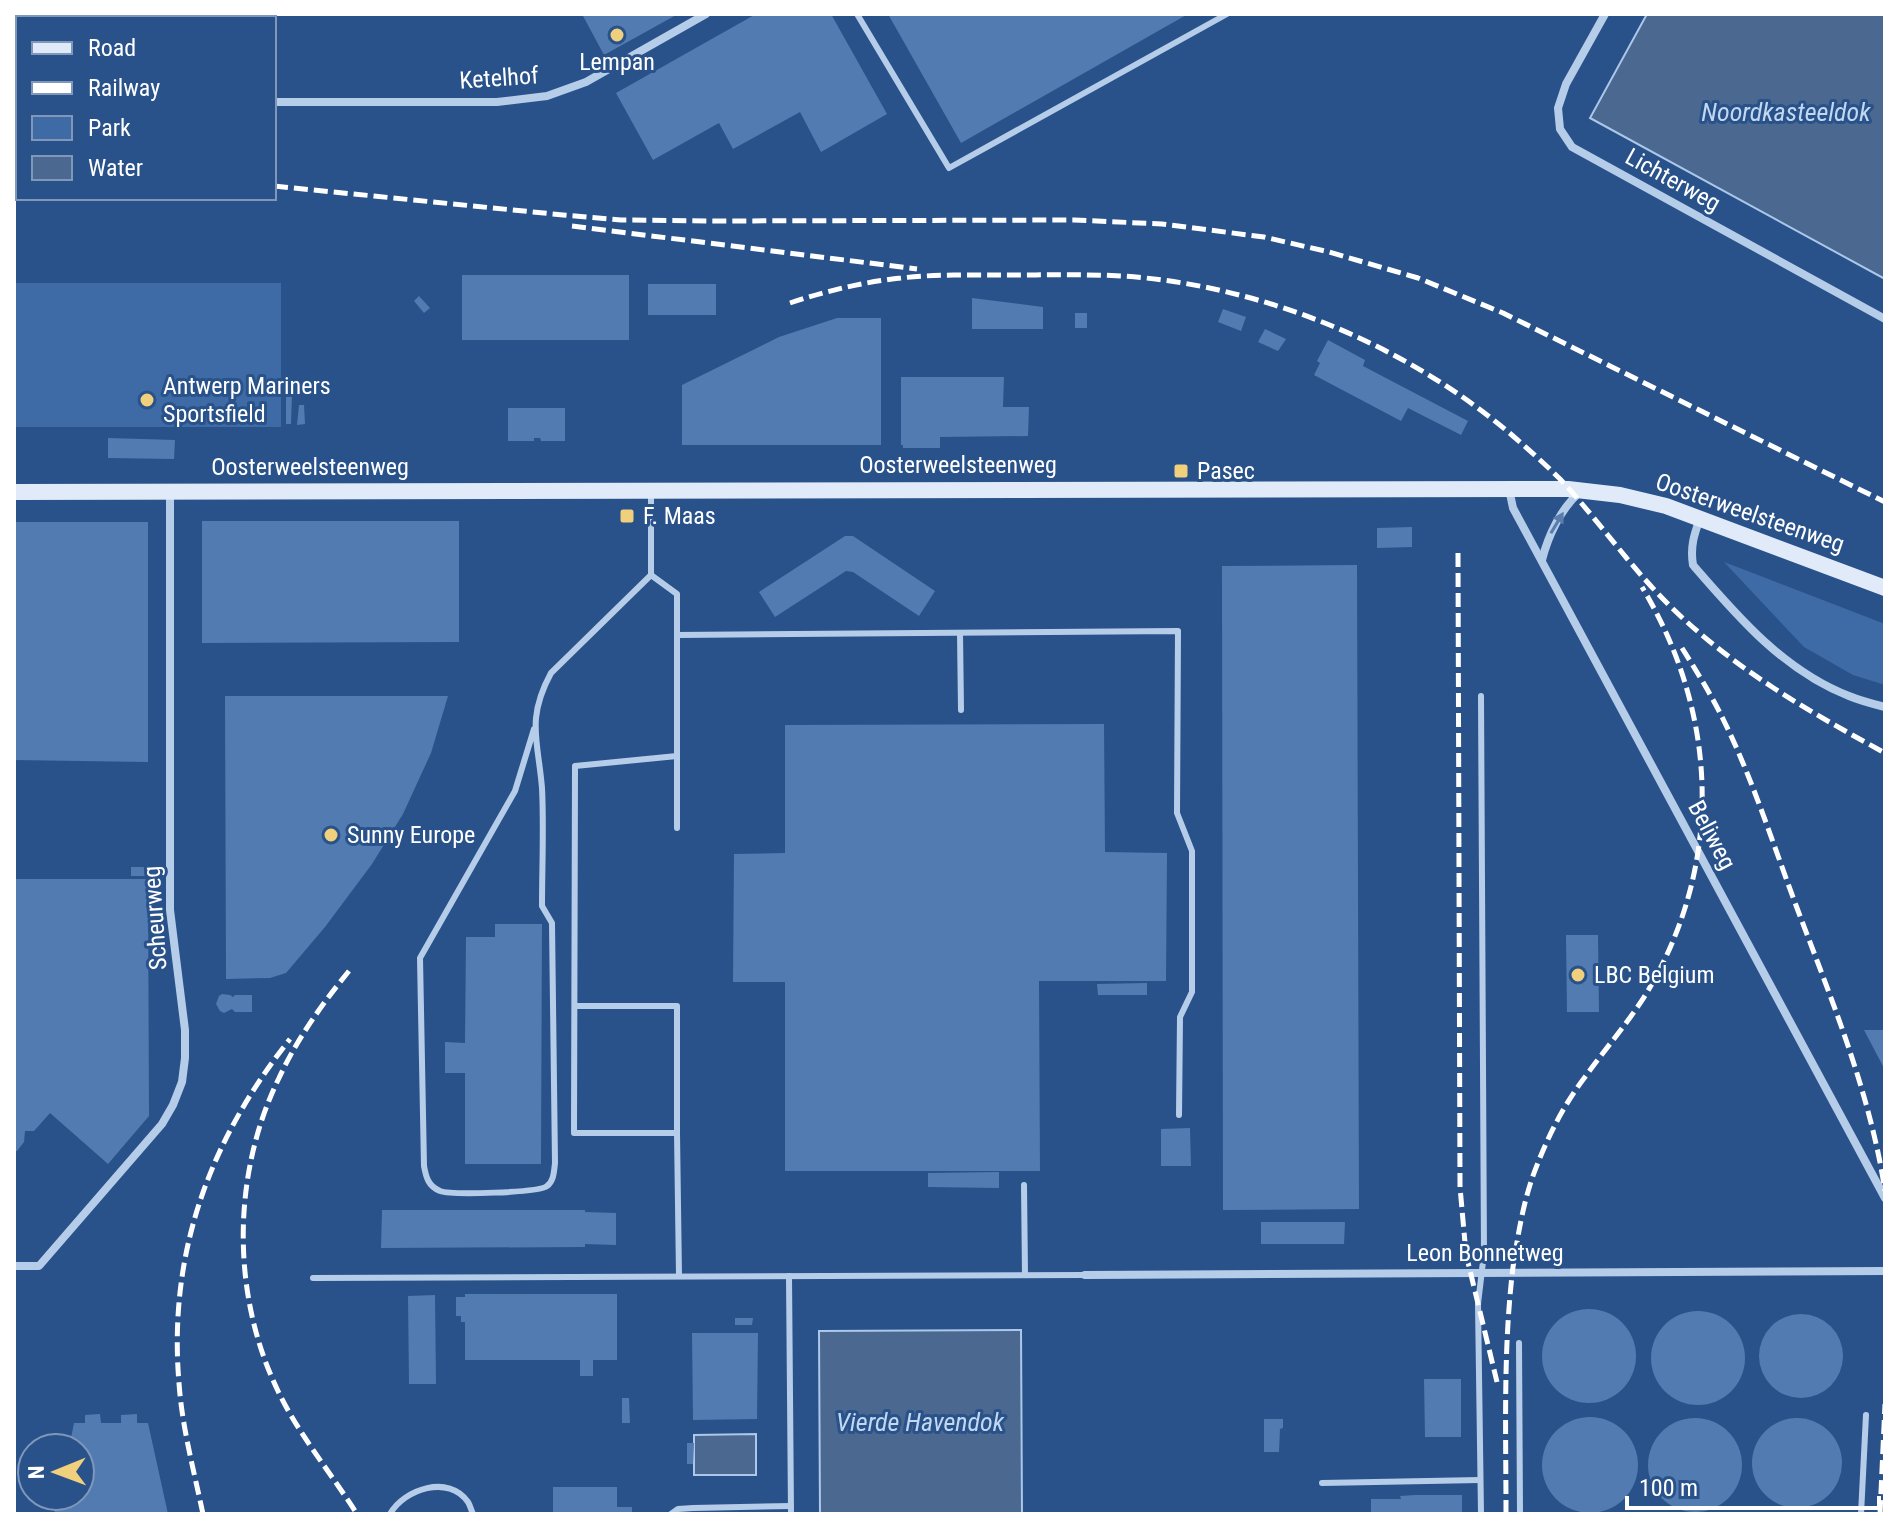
<svg xmlns="http://www.w3.org/2000/svg" width="1899" height="1528" font-family="'Roboto Condensed',sans-serif">
<rect width="100%" height="100%" fill="#29528a"/>
<g fill="#3e6ba6">
<rect x="14" y="283" width="267" height="144"/>
<path d="M1724 562 1885 624V685L1853 675 1804 647Z"/>
</g>
<g fill="#4b6890" stroke="#abc7e9" stroke-width="2">
<path d="M1647 14H1885V279L1590 118Z"/>
<path d="M1021 1330 1022 1514H820L819 1331Z"/>
<path d="M756 1434V1475H694V1435Z"/>
</g>
<g fill="#527bb1">
<path d="M132 14H174L167 18H134Z"/>
<path d="M582 14H678L604 55Z"/>
<path d="M756 14H831L887 114 821 152 800 112 733 149 719 123 653 160 616 93Z"/>
<path d="M888 14H1188L961 143Z"/>
<rect x="462" y="275" width="167" height="65"/>
<rect x="648" y="284" width="68" height="31"/>
<path d="M419 296 430 308 424 313 414 301Z"/>
<path d="M972 298 1043 307V329H972Z"/>
<path d="M1223 309 1246 317 1241 331 1218 322Z"/>
<rect x="1075" y="313" width="12" height="15"/>
<path d="M837 318H881V445H682V385L779 337Z"/>
<path d="M1265 329 1286 339 1278 351 1258 342Z"/>
<path d="M1328 340 1365 360 1363 366 1468 421 1461 435 1408 408 1401 421 1314 375 1320 363 1317 361Z"/>
<path d="M901 377H1004L1003 407H1029L1028 436 940 437V448H903V445H901Z"/>
<path d="M286 394H292L291 424H286Z"/>
<path d="M299 405H304L305 424 297 425Z"/>
<path d="M508 408H565V441H541L540 438H534V441H508Z"/>
<path d="M108 438 175 440 174 459 108 458Z"/>
<path d="M202 521H459V642L202 643Z"/>
<path d="M14 522H148V762L14 760Z"/>
<path d="M1412 527V547L1377 548V528Z"/>
<path d="M845 536H853L935 591 919 616 853 572 846 571 775 617 759 592Z"/>
<path d="M1357 565 1359 1209 1223 1210 1222 566Z"/>
<path d="M225 696H448L431 753 403 814 372 864 325 927 286 973 270 978 226 979Z"/>
<path d="M1104 724 1105 852 1167 853 1166 981H1039L1040 1171H785V982H733L734 854 785 853V725Z"/>
<rect x="131" y="867" width="17" height="9"/>
<path d="M14 879H148L149 1116 108 1164 50 1113 34 1131H25L24 1142 17 1151H14Z"/>
<path d="M495 924H542L541 1164H465V1073H445V1042L465 1043 466 937H495Z"/>
<path d="M1566 935H1598L1599 1012H1567Z"/>
<path d="M1147 983V995H1098L1097 984Z"/>
<path d="M222 994 230 995 233 997 235 995H252V1012H235L232 1009 224 1013 220 1011 216 1004 219 996Z"/>
<path d="M1864 1030H1885V1070Z"/>
<path d="M1190 1128 1191 1166H1161V1129Z"/>
<path d="M999 1172V1188L928 1187V1173Z"/>
<path d="M382 1210H585V1212L616 1213V1245L585 1244V1247L381 1248Z"/>
<path d="M1261 1222H1345L1344 1244H1261Z"/>
<path d="M465 1294H617V1360H593V1376H580V1360H465V1322H461V1316H456V1297H465Z"/>
<path d="M435 1295 436 1384H409L408 1296Z"/>
<circle cx="1589" cy="1356" r="47"/>
<circle cx="1698" cy="1358" r="47"/>
<circle cx="1801" cy="1356" r="42"/>
<path d="M735 1318H753L752 1325H735Z"/>
<path d="M692 1333H758L757 1419 693 1420Z"/>
<path d="M1424 1379H1461V1437H1425Z"/>
<path d="M622 1398H629L630 1423H622Z"/>
<path d="M100 1414 101 1423H121V1415L137 1414V1423H148L168 1514H54L58 1496H80V1448H69L74 1423H85V1415Z"/>
<circle cx="1590" cy="1465" r="48"/>
<circle cx="1695" cy="1465" r="47"/>
<circle cx="1797" cy="1463" r="45"/>
<path d="M1264 1419H1283V1428L1280 1429 1279 1452H1264Z"/>
<path d="M687 1443H694L693 1464H687Z"/>
<path d="M553 1487H617V1507H632V1514H553Z"/>
<path d="M1415 1495H1462V1514H1371V1499H1401L1400 1496Z"/>
</g>
<g fill="none" stroke-linecap="round" stroke-linejoin="round">
<g stroke="#b6cde9" stroke-width="6">
<path d="M857 14 949 168 1227 14"/>
<path d="M651 575 677 594V828"/>
<path d="M960 633 961 710"/>
<path d="M677 635 1178 631 1177 813 1192 851V992L1180 1017 1179 1115"/>
<path d="M534 729 515 791 420 958 424 1166C426 1177 428 1186 440 1191 451 1195 538 1193 547 1186 554 1181 554 1171 555 1163L552 923 542 906C542 867 544 827 542 788 538 740 526 719 551 673L651 575V494"/>
<path d="M575 1006H677V1133H574L575 766 677 756"/>
<path d="M677 1133 679 1276"/>
<path d="M1024 1185 1025 1275"/>
<path d="M789 1276 791 1514"/>
<path d="M313 1278 1085 1275"/>
<path d="M1519 1343 1520 1514"/>
<path d="M1322 1483 1480 1480"/>
<path d="M390 1514C404 1489 449 1474 468 1502 470 1505 471 1510 473 1514"/>
<path d="M671 1514 678 1509 693 1508 791 1506"/>
<path d="M1481 1514 1478 1304 1484 1253 1481 696"/>
<path d="M1861 1514 1866 1415"/>
</g>
<g stroke="#b6cde9" stroke-width="8">
<path d="M1605 14 1566 84 1558 108 1560 129 1572 147 1885 319"/>
<path d="M206 18 213 14"/>
<path d="M274 102H497L547 96 586 82 706 14"/>
<path d="M14 107H18"/>
<path d="M1509 489 1513 508 1885 1198"/>
<path d="M1700 518C1694 535 1690 547 1693 565 1737 616 1784 671 1849 696 1861 701 1873 704 1885 707"/>
<path d="M1542 560C1548 536 1561 508 1580 492"/>
<path d="M14 1266H39L162 1124 173 1105 182 1082 185 1058V1030L170 910V492"/>
<path d="M1085 1275 1885 1271"/>
</g>
<path stroke="#e0eaf8" stroke-width="16" d="M14 492 1568 489 1620 495 1666 506 1885 588"/>
<g stroke="#fff" stroke-width="5" stroke-dasharray="14 6" stroke-linecap="butt">
<path d="M14 159 18 160"/>
<path d="M274 186 563 215 621 220 713 221 1074 220 1162 224 1264 237 1329 252 1418 278 1503 313 1885 502"/>
<path d="M572 226 917 269"/>
<path d="M790 303C826 291 863 282 901 278 936 274 973 275 1008 275 1046 275 1084 274 1122 276 1262 285 1407 345 1513 436 1529 450 1545 464 1560 479 1599 521 1631 568 1672 608 1736 670 1808 711 1885 753"/>
<path d="M1458 553 1460 1187 1466 1254 1497 1382"/>
<path d="M1682 648C1697 672 1712 696 1724 721 1753 780 1774 847 1797 908 1832 1001 1870 1092 1885 1191"/>
<path d="M349 971C322 1004 297 1039 279 1078 232 1174 231 1294 278 1391 299 1435 331 1473 357 1514"/>
<path d="M203 1514C194 1471 182 1427 179 1383 168 1253 210 1140 290 1039"/>
<path d="M1506 1514C1506 1431 1503 1349 1513 1267 1518 1235 1523 1203 1534 1173 1547 1138 1563 1106 1585 1077 1605 1049 1628 1023 1646 994 1724 865 1719 715 1642 587"/>
<path d="M1880 1514 1885 1404"/>
</g>
</g>
<defs><path id="oneway-solid" d="M-6-.8H1V-3.2L6.5 0L1 3.2V.8H-6Z" transform="scale(2)"/></defs>
<use fill="#5a7dab" href="#oneway-solid" transform="translate(1557 523) rotate(-59)"/>
<g fill="#f0d07d" stroke="#29528a" stroke-width="3">
<circle cx="617" cy="35" r="8"/>
<circle cx="147" cy="400" r="8"/>
<rect x="1173" y="463" width="16" height="16" rx="4"/>
<rect x="619" y="508" width="16" height="16" rx="4"/>
<circle cx="331" cy="835" r="8"/>
<circle cx="1578" cy="975" r="8"/>
</g>
<g text-anchor="middle" dominant-baseline="central" stroke-width="6" stroke-linejoin="round" paint-order="stroke">
<g font-size="24" fill="#fff" stroke="#29528a" text-anchor="start">
<text x="617" y="62" text-anchor="middle">Lempan</text>
<text x="163" y="386">Antwerp Mariners<tspan x="163" dy="28">Sportsfield</tspan></text>
<text x="1197" y="471">Pasec</text>
<text x="643" y="516">F. Maas</text>
<text x="347" y="835">Sunny Europe</text>
<text x="1594" y="975">LBC Belgium</text>
</g>
<g font-size="24" fill="#fff" stroke="#29528a">
<text transform="translate(499 78) rotate(-4)">Ketelhof</text>
<text transform="translate(1673 180) rotate(29)">Lichterweg</text>
<text x="958" y="465">Oosterweelsteenweg</text>
<text x="310" y="467">Oosterweelsteenweg</text>
<text transform="translate(1750 513) rotate(19)">Oosterweelsteenweg</text>
<text transform="translate(1712 835) rotate(62)">Beliweg</text>
<text transform="translate(155 918) rotate(-94)">Scheurweg</text>
<text x="1485" y="1253">Leon Bonnetweg</text>
</g>
<g font-size="26" font-style="italic" fill="#c2d7f0" stroke="#29528a">
<text x="1786" y="112">Noordkasteeldok</text>
<text x="920" y="1422">Vierde Havendok</text>
</g>
</g>
<rect width="1899" height="1528" fill="none" stroke="#ffffff" stroke-width="32"/>
<rect x="16" y="16" width="260" height="184" fill="#29528a" stroke="#7f97b9" stroke-width="2"/>
<rect x="32" y="42" width="40" height="12" fill="#e0eaf8" stroke="#7f97b9" stroke-width="2"/>
<text x="88" y="56" font-size="24" fill="#ffffff">Road</text>
<rect x="32" y="82" width="40" height="12" fill="#ffffff" stroke="#7f97b9" stroke-width="2"/>
<text x="88" y="96" font-size="24" fill="#ffffff">Railway</text>
<rect x="32" y="116" width="40" height="24" fill="#3e6ba6" stroke="#7f97b9" stroke-width="2"/>
<text x="88" y="136" font-size="24" fill="#ffffff">Park</text>
<rect x="32" y="156" width="40" height="24" fill="#4b6890" stroke="#7f97b9" stroke-width="2"/>
<text x="88" y="176" font-size="24" fill="#ffffff">Water</text>
<g transform="translate(56 1472) rotate(269)"><circle r="38" fill="#29528a" stroke="#7f97b9" stroke-width="2"/>
<path d="M0-6L14 30L0 20L-14 30Z" fill="#f0d07d"/>
<text y="-12" font-size="22" font-weight="bold" text-anchor="middle" fill="#ffffff">N</text>
</g>
<path d="M1627 1496v12h252v-12" fill="none" stroke="#ffffff" stroke-width="4"/>
<text x="1639" y="1496" font-size="24" fill="#ffffff" stroke="#29528a" stroke-width="6" paint-order="stroke">100 m</text>
</svg>
